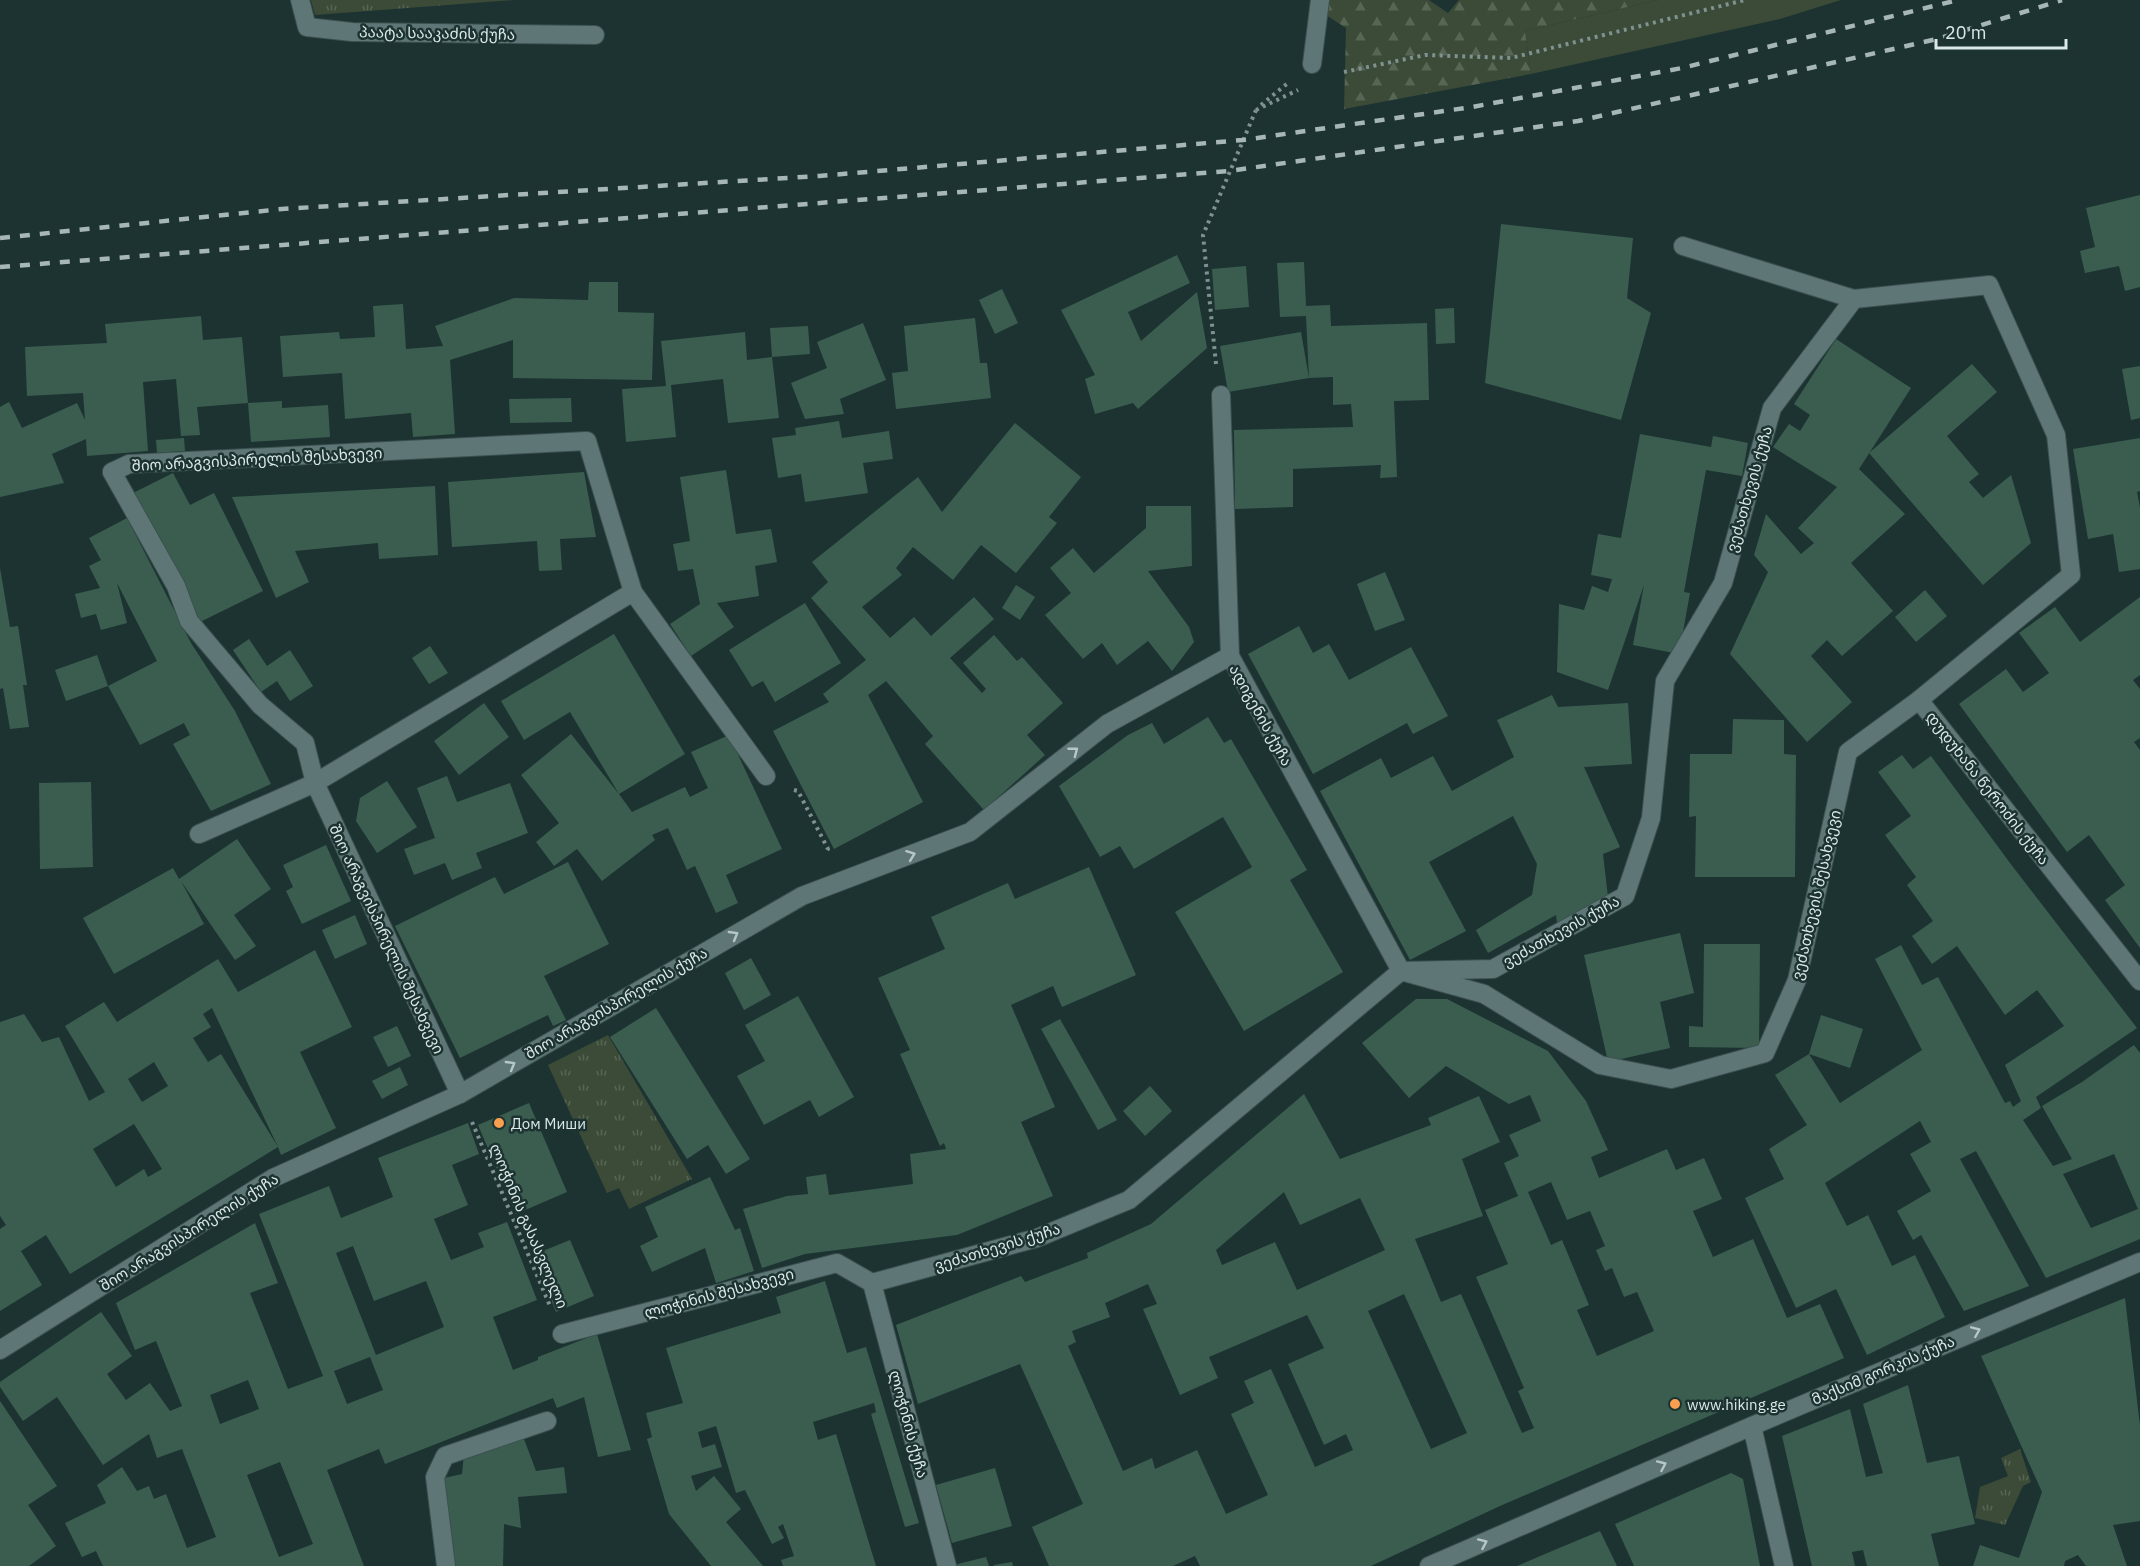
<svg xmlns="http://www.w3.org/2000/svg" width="2140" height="1566" font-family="'IBM Plex Sans','Noto Sans Georgian',sans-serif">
<defs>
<pattern id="forest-firs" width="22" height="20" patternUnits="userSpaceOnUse" patternTransform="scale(1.5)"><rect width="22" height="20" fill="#3b4b37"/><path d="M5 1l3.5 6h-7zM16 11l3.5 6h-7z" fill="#576554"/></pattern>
<pattern id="park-tufts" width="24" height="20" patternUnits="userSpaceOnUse" patternTransform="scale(1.5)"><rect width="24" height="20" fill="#3b4b37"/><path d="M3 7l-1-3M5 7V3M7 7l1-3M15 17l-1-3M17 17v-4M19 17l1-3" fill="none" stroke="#576554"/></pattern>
</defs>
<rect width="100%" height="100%" fill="#1c3332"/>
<path fill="#3b4b37" d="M1658 0H1841L1780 19 1531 74 1525 31Z"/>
<path fill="url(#forest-firs)" d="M1312 0H1429L1448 13 1459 0H1658L1525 31 1531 74 1344 109 1346 28 1309 4Z"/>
<g fill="url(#park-tufts)">
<path d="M311 0H514L315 15Z"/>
<path d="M608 1035 692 1179 629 1209 619 1188 607 1193 548 1065Z"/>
<path d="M2020 1449 2031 1482 2023 1486 2005 1525 1975 1518 1980 1487 2008 1476 2001 1458Z"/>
</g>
<g fill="#3b5d4f" fill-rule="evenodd">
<path d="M2140 195V287L2125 291 2119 266 2085 273 2080 251 2095 247 2086 208Z"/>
<path d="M1501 224 1633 238 1627 298 1651 313 1621 420 1485 383Z"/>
<path d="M1177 255 1190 283 1128 312 1141 341 1197 292 1207 348 1138 409 1133 403 1095 414 1085 379 1095 375 1061 310Z"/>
<path d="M1304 262 1306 306 1330 305 1331 326 1427 323 1429 400 1394 401 1397 477 1380 478 1381 465 1293 469V507L1235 509 1234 430 1353 427 1351 404 1333 405V377L1309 378 1306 316 1280 317 1277 263Z"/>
<path d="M1246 266 1249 307 1215 310 1212 269Z"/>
<path d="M589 282H618V312L654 313 652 380 513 378V340L450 360 455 434 413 437 411 413 345 419 342 373 283 377 280 336 339 332 340 339 375 337 373 306 403 304 406 349 443 346 435 326 514 298 588 300Z"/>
<path d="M1002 289 1018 323 995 334 979 300Z"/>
<path d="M1454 308 1455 343 1436 344 1435 309Z"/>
<path d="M201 316 203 340 242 337 248 403 197 407 200 435 181 436 176 379 143 382 148 451 87 456 86 439 52 454 64 483 0 497V407L9 402 22 428 77 403 85 420 83 393 27 396 25 347 107 343 105 324Z"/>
<path d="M975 318 980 363H987L991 398 896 409 892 373 908 371 904 326Z"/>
<path d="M863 323 886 380 840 399 844 414 805 419 791 383 827 368 817 342Z"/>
<path d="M808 326 810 354 772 357 770 328Z"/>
<path d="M745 332 747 360 772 357 779 418 728 423 723 379 671 385 676 437 626 442 622 389 666 386 661 341Z"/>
<path d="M1301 332 1309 378 1228 392 1220 346Z"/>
<path d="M1836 339 1911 388 1859 469 1905 514 1851 563 1893 611 1842 656 1827 640 1811 656 1852 702 1807 742 1730 654 1768 572 1754 555 1766 514 1801 554 1814 543 1798 528 1837 487 1773 447 1789 424 1800 431 1810 415 1794 404Z"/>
<path d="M1972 364 1997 392 1947 436 1979 474 1969 482 1983 498 2011 475 2031 543 1983 585 1869 453Z"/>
<path d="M2140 366V418L2131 420 2122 369Z"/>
<path d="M571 398 572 422 510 423 509 399Z"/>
<path d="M282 401V408L328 405 330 437 251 442 248 403Z"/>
<path d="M839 421 842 438 889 431 893 459 863 463 868 493 805 502 801 474 778 478 772 438 796 435 795 428Z"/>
<path d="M1015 423 1081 477 1049 517 1057 523 1016 573 981 545 953 580 913 547 896 568 902 575 862 607 890 638 914 617 931 636 974 597 994 619 950 658 982 693 986 689 963 663 994 635 1017 661 1022 657 1063 703 1027 735 1045 755 984 810 925 744 933 736 886 681 868 695 923 802 834 849 773 731 829 702 823 694 866 660 811 598 828 582 812 562 918 477 942 512Z"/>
<path d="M1640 434 1711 447 1713 436 1748 443 1742 476 1706 470 1684 592 1690 593 1679 654 1633 645 1644 585 1608 690 1557 672 1559 604 1584 610 1592 586 1608 592 1612 579 1591 575 1598 534 1621 538Z"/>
<path d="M184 438 185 451 157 453 156 440Z"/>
<path d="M2140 438V491L2137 492 2140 508V569L2119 572 2113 534 2088 539 2073 449Z"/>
<path d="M726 470 736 534 771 529 777 562 755 566 759 596 717 603 734 627 691 656 670 624 700 604 693 569 678 571 673 544 690 541 680 477Z"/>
<path d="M584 472 596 537 560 539 562 570 539 571 537 541 452 547 448 482Z"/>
<path d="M173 473 190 505 214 493 263 591 198 623 133 493Z"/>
<path d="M435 486 438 555 379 559 378 543 295 551 309 582 276 598 232 497Z"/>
<path d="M1146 506H1191L1192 566 1148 571 1189 627 1194 642 1172 671 1148 641 1117 665 1102 643 1083 659 1045 615 1071 593 1050 568 1073 548 1094 573 1146 528Z"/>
<path d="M127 518 191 643 235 711 271 784 211 811 173 744 190 735 184 723 140 745 108 686 157 661 117 583 127 623 101 630 96 614 81 618 75 594 100 588 89 566 101 560 89 538Z"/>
<path d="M0 568 10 627 18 626 27 685H23L29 727 10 729 3 688 0 689Z"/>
<path d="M1385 572 1405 620 1375 631 1357 584Z"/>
<path d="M1016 585 1035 597 1020 620 1002 608Z"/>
<path d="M1925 590 1947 616 1916 642 1895 617Z"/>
<path d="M2140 597V675L2133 680 2140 689V738L2134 742 2140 750V948L2105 900 2125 885 2089 835 2067 852 1959 704 2006 669 2023 692 2049 673 2019 633 2055 607 2080 642Z"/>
<path d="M805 603 841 663 775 702 763 681 752 687 729 650Z"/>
<path d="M1299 626 1313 653 1329 644 1349 680 1411 647 1448 716 1413 734 1407 723 1313 774 1248 654Z"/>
<path d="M614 634 685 754 619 794 632 812 685 787 690 797 708 788 691 752 729 735 782 849 726 875 738 903 716 913 695 866 687 870 668 828 652 835 655 840 602 881 577 849 554 866 536 842 559 823 521 775 571 734 619 794 570 712 524 740 501 701Z"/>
<path d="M249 639 267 666 290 650 313 686 290 701 277 681 261 692 233 650Z"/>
<path d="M430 646 448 673 429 684 412 658Z"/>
<path d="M97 655 108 686 66 701 55 670Z"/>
<path d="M1552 695 1558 707 1628 703 1632 764 1584 767 1620 847 1603 854 1608 897 1557 923 1556 915 1488 953 1476 930 1532 895 1537 864 1513 816 1429 862 1466 931 1410 960 1320 791 1381 758 1391 778 1433 756 1452 791 1514 757 1497 720Z"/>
<path d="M484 703 509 737 459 775 434 741Z"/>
<path d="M1208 717 1224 743 1231 739 1307 870 1290 880 1343 972 1244 1031 1175 912 1252 867 1223 817 1134 869 1120 846 1100 857 1059 786 1128 735 1152 723 1164 744Z"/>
<path d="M1733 719 1784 720V754L1796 755 1795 877H1695L1696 816 1689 817 1690 754H1732Z"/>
<path d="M1902 755 1913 769 1931 756 2010 863 2137 1028 2036 1097 2041 1108 2023 1120 2053 1166 2072 1159 2042 1106 2082 1082 2134 1045 2140 1053V1239L2046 1278 1976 1151 1960 1159 2029 1286 1964 1311 1921 1235 1913 1240 1897 1211 1931 1191 1910 1154 1931 1142 1920 1121 1825 1183 1847 1226 1868 1215 1892 1266 1915 1255 1945 1317 1867 1355 1836 1289 1796 1308 1745 1198 1784 1179 1769 1149 1807 1125 1775 1075 1809 1054 1821 1015 1863 1029 1850 1068 1809 1054 1840 1103 1922 1050 1875 959 1901 945 1922 985 1938 977 2005 1103 2010 1101 2013 1107 2021 1101 2005 1065 2064 1026 2037 990 2005 1015 1957 946 1932 964 1912 936 1933 921 1907 885 1916 877 1885 835 1911 816 1878 772ZM2114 1154 2138 1209 2091 1228 2063 1174Z"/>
<path d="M447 776 457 802 510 783 528 833 476 853 482 868 452 880 445 863 414 875 404 849 435 838 417 788Z"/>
<path d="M387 781 417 827 377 853 356 821 360 798Z"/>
<path d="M91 782 93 867 40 869 39 783Z"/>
<path d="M237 839 271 889 234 915 256 946 235 960 181 881 204 924 114 974 83 918 173 868 179 879Z"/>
<path d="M326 845 351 901 302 924 286 891 293 887 283 865Z"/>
<path d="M568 862 609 944 544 976 566 1020 553 1026 548 1015 460 1058 395 926 495 877 504 894Z"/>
<path d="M1089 867 1136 975 1062 1007 1053 986 1011 1005 1055 1107 1021 1122 1053 1196 957 1235 805 1254 762 1268 743 1209 787 1196 808 1194 806 1177 826 1174 829 1195 913 1184 910 1154 946 1149 944 1143 940 1146 900 1054 910 1050 878 978 945 949 931 917 1008 883 1015 899Z"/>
<path d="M355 915 367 944 335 959 322 930Z"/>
<path d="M1680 933 1694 993 1660 1002 1670 1048 1608 1062 1584 955Z"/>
<path d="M1704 944H1760L1759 1048 1689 1047V1026L1703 1027Z"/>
<path d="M315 950 352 1027 300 1052 336 1128 281 1155 278 1147 212 1008 203 1014 211 1027 193 1038 208 1062 221 1054 278 1147 70 1274 46 1235 21 1251 42 1285 0 1311V1229L6 1225 0 1216V1022L24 1014 42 1042 59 1037 89 1101 105 1092 65 1026 104 1002 117 1022 218 959 238 992ZM154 1062 168 1086 142 1102 128 1079ZM134 1124 162 1169 148 1177 144 1169 116 1187 93 1149Z"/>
<path d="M751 958 771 995 744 1010 725 973Z"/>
<path d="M798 996 854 1097 819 1117 810 1100 764 1125 737 1076 765 1061 745 1025Z"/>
<path d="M1416 999H1447L1548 1051 1586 1101 1608 1150 1591 1157 1599 1178 1667 1149 1676 1170 1704 1158 1722 1199 1693 1211 1713 1257 1753 1239 1787 1318 1820 1304 1844 1358 1500 1506 1371 1566H1200L1195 1556 1173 1566H1049L1032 1527 1083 1504 1020 1364 918 1404 896 1325 1021 1276 1025 1282 1088 1258 1087 1253 1151 1224 1304 1094 1340 1159 1431 1125 1428 1118 1479 1096 1500 1142 1462 1159 1483 1216 1415 1239 1441 1302 1461 1294 1522 1433 1534 1428 1518 1391 1524 1388 1476 1277 1508 1264 1485 1210 1518 1196 1504 1163 1519 1156 1509 1135 1541 1121 1530 1095 1509 1104 1446 1066 1409 1098 1362 1043ZM1551 1182 1567 1220 1590 1211 1605 1246 1596 1250 1605 1271 1612 1268 1624 1297 1637 1292 1654 1331 1597 1356 1577 1310 1589 1305 1562 1240 1551 1245 1528 1192ZM1284 1192 1300 1225 1360 1198 1385 1250 1297 1290 1275 1242 1222 1265 1216 1250ZM1148 1284 1157 1304 1143 1309 1180 1395 1218 1378 1209 1357 1307 1315 1324 1348 1288 1364 1324 1445 1346 1434 1353 1450 1315 1467 1271 1369 1244 1381 1254 1403 1231 1414 1268 1495 1226 1514 1197 1450 1155 1469 1152 1458 1123 1471 1068 1346 1076 1342 1072 1331 1110 1317 1105 1303ZM1404 1294 1467 1433 1431 1449 1368 1311Z"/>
<path d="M656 1008 750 1159 726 1174 708 1145 687 1159 610 1037Z"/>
<path d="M1060 1019 1117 1120 1098 1130 1041 1029Z"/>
<path d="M397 1026 411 1056 388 1067 373 1037Z"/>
<path d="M400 1067 408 1085 382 1099 372 1081Z"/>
<path d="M1150 1086 1172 1111 1145 1136 1123 1111Z"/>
<path d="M529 1103 567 1192 516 1214 478 1125Z"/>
<path d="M468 1123 479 1154 452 1165 468 1205 434 1219 451 1260 484 1247 478 1233 507 1222 537 1300 493 1317 513 1370 538 1360V1357L597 1334 631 1450 598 1457 584 1397 557 1408 553 1398 385 1464 379 1449 327 1470 364 1566H103L96 1551 82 1557 65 1523 106 1503 97 1485 122 1467 137 1491 149 1486 154 1499 166 1494 187 1548 216 1537 182 1449 157 1458 149 1434 103 1465 57 1397 23 1421 0 1387V1382L101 1312 132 1356 107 1374 126 1400 150 1383 170 1411 182 1406 156 1341 135 1350 116 1303 255 1223 278 1283 250 1293 288 1389 323 1376 259 1214 329 1186 341 1218 393 1197 378 1158ZM353 1246 374 1301 426 1281 444 1327 376 1355 336 1253ZM370 1357 383 1390 347 1404 334 1371ZM248 1380 259 1409 220 1424 210 1395ZM280 1462 313 1544 279 1557 247 1475Z"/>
<path d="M710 1177 735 1230 740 1228 754 1271 716 1283 705 1248 652 1272 640 1246 658 1237 645 1207Z"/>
<path d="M570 1240 594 1296 556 1312 533 1255Z"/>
<path d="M825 1281 847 1353 866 1347 919 1523 905 1527 871 1414 876 1412 874 1403 813 1422 818 1440 836 1434 876 1566H783L781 1560 794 1556 783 1524 778 1527 784 1538 772 1544 745 1490 736 1493 716 1426 698 1432 702 1448 715 1444 722 1467 691 1476 696 1491 714 1476 741 1509 726 1522 763 1566H711L669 1514 647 1439 652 1437 646 1413 683 1403 666 1348 781 1313 776 1297Z"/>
<path d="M2125 1298 2140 1426V1521L2113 1525 2127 1566H2086L2078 1555 2065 1561 2064 1566H1973L1980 1545 2019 1558 2042 1492 1981 1356Z"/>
<path d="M1908 1385 1927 1463 1959 1456 1975 1524 1931 1534 1939 1566H1867L1863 1550 1852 1552 1855 1566H1812L1782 1436 1850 1409 1866 1477 1883 1473 1863 1404Z"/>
<path d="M0 1401 57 1486 28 1505 56 1546 29 1566H0Z"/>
<path d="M524 1439 536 1471 564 1467 567 1493 518 1497 521 1528 504 1524 503 1566H455L444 1478 462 1474 464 1453Z"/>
<path d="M995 1468 1012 1526 952 1543 936 1485Z"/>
<path d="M1731 1473 1743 1479 1760 1566H1634L1615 1524Z"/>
<path d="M1600 1531 1617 1566H1517L1552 1551Z"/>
<path d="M986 1557 989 1566H954V1565Z"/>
<path d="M1012 1562 1013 1566H994V1565Z"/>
</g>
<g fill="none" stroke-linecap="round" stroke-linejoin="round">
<g stroke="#3c5050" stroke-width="20">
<g id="service">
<path d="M300 0 307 27 352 32 595 35"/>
<path d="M1683 246 1854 299"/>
<path d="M112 472 176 586 189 621 260 705 305 743 315 783 199 834"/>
<path d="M446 1566 435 1477 445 1456 547 1421"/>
</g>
</g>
<g stroke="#3c5050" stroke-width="20">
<g id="minor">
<path d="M1312 64 1320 0"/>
<path d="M112 472 129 464 587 441 633 592"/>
<path d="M1919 700 2140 981"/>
<path d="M460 1094 315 783 633 592 766 776"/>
<path d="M872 1283 1037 1238 1129 1200 1401 971 1493 969 1625 896 1651 818 1665 681 1723 583 1772 408 1854 299 1989 285 2056 435 2071 575 1919 700 1848 752 1797 980 1765 1053 1671 1079 1600 1065 1484 994 1401 971 1230 656 1221 395"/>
<path d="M872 1283 947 1566"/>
<path d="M562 1334 837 1263 872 1283"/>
<path d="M0 1350 273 1178 460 1094 802 896 970 832 1107 724 1230 656"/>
<path d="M1752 1426 1784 1566"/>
<path d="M1429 1566 1752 1426 2140 1262"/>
</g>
</g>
<g stroke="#7f9190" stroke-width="4" stroke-dasharray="3 4.5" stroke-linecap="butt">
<path d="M1344 72 1425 55 1511 58 1745 0"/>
<path d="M1261 105 1288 83"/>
<path d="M1256 110 1298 90"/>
<path d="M1216 364 1203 235 1256 110"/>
<path d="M794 790 798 791 828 849 825 851"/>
<path d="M472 1122 550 1306"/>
</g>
<use href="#service" stroke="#5e7776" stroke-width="18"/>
<use href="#minor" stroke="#5e7776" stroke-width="18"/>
<g stroke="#a6b7b6" stroke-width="4.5" stroke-dasharray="10 10" stroke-linecap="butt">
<path d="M0 238 282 209 819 176 1243 140 1472 107 1682 68 1958 0"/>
<path d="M0 267 1229 171 1578 121 1937 39 2062 0"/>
</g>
</g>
<defs><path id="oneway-chevron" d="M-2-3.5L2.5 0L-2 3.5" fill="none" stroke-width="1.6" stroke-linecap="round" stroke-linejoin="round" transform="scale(1.5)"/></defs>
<g stroke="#b6c7c6">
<use href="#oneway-chevron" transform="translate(1074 751) rotate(-38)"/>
<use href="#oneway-chevron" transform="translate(911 855) rotate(-21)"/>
<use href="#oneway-chevron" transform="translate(734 935) rotate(-30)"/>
<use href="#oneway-chevron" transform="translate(511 1065) rotate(-30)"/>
<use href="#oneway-chevron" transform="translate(1976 1331) rotate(-23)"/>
<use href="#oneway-chevron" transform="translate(1662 1465) rotate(-24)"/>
<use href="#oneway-chevron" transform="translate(1483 1543) rotate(-24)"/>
</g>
<g fill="#fa9f4f" stroke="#1c3332" stroke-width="2">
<circle cx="499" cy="1123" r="6"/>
<circle cx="1675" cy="1404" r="6"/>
</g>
<g text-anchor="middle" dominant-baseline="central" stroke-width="5" stroke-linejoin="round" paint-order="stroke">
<g font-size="15" fill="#dbe9e8" stroke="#1c3332">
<text transform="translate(437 33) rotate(1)">პაატა სააკაძის ქუჩა</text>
<text transform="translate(257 459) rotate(-3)">შიო არაგვისპირელის შესახვევი</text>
<text transform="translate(1749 489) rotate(-74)">ვეძათხევის ქუჩა</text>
<text transform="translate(1261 715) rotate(61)">ადიგენის ქუჩა</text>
<text transform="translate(1988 788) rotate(52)">დუდუხანა წეროძის ქუჩა</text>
<text transform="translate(1816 895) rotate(-77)">ვეძათხევის შესახვევი</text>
<text transform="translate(1561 931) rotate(-29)">ვეძათხევის ქუჩა</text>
<text transform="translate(387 939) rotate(65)">შიო არაგვისპირელის შესახვევი</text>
<text transform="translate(616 1003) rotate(-30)">შიო არაგვისპირელის ქუჩა</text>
<text transform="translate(529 1226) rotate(67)">ლოჭინის გასასვლელი</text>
<text transform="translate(189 1232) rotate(-32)">შიო არაგვისპირელის ქუჩა</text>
<text transform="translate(997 1247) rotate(-17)">ვეძათხევის ქუჩა</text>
<text transform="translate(719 1293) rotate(-15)">ლოჭინის შესახვევი</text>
<text transform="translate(1883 1370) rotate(-23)">მაქსიმ გორკის ქუჩა</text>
<text transform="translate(909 1424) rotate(75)">ლოჭინის ქუჩა</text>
</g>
<g font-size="15" fill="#dbe9e8" stroke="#1c3332" text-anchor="start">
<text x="511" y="1123">Дом Миши</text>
<text x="1687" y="1404">www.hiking.ge</text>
</g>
</g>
<path d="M1936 39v9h130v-9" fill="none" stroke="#dbe9e8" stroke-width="3"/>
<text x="1945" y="39" font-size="18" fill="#dbe9e8" stroke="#1c3332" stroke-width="4.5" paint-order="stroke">20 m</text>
</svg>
